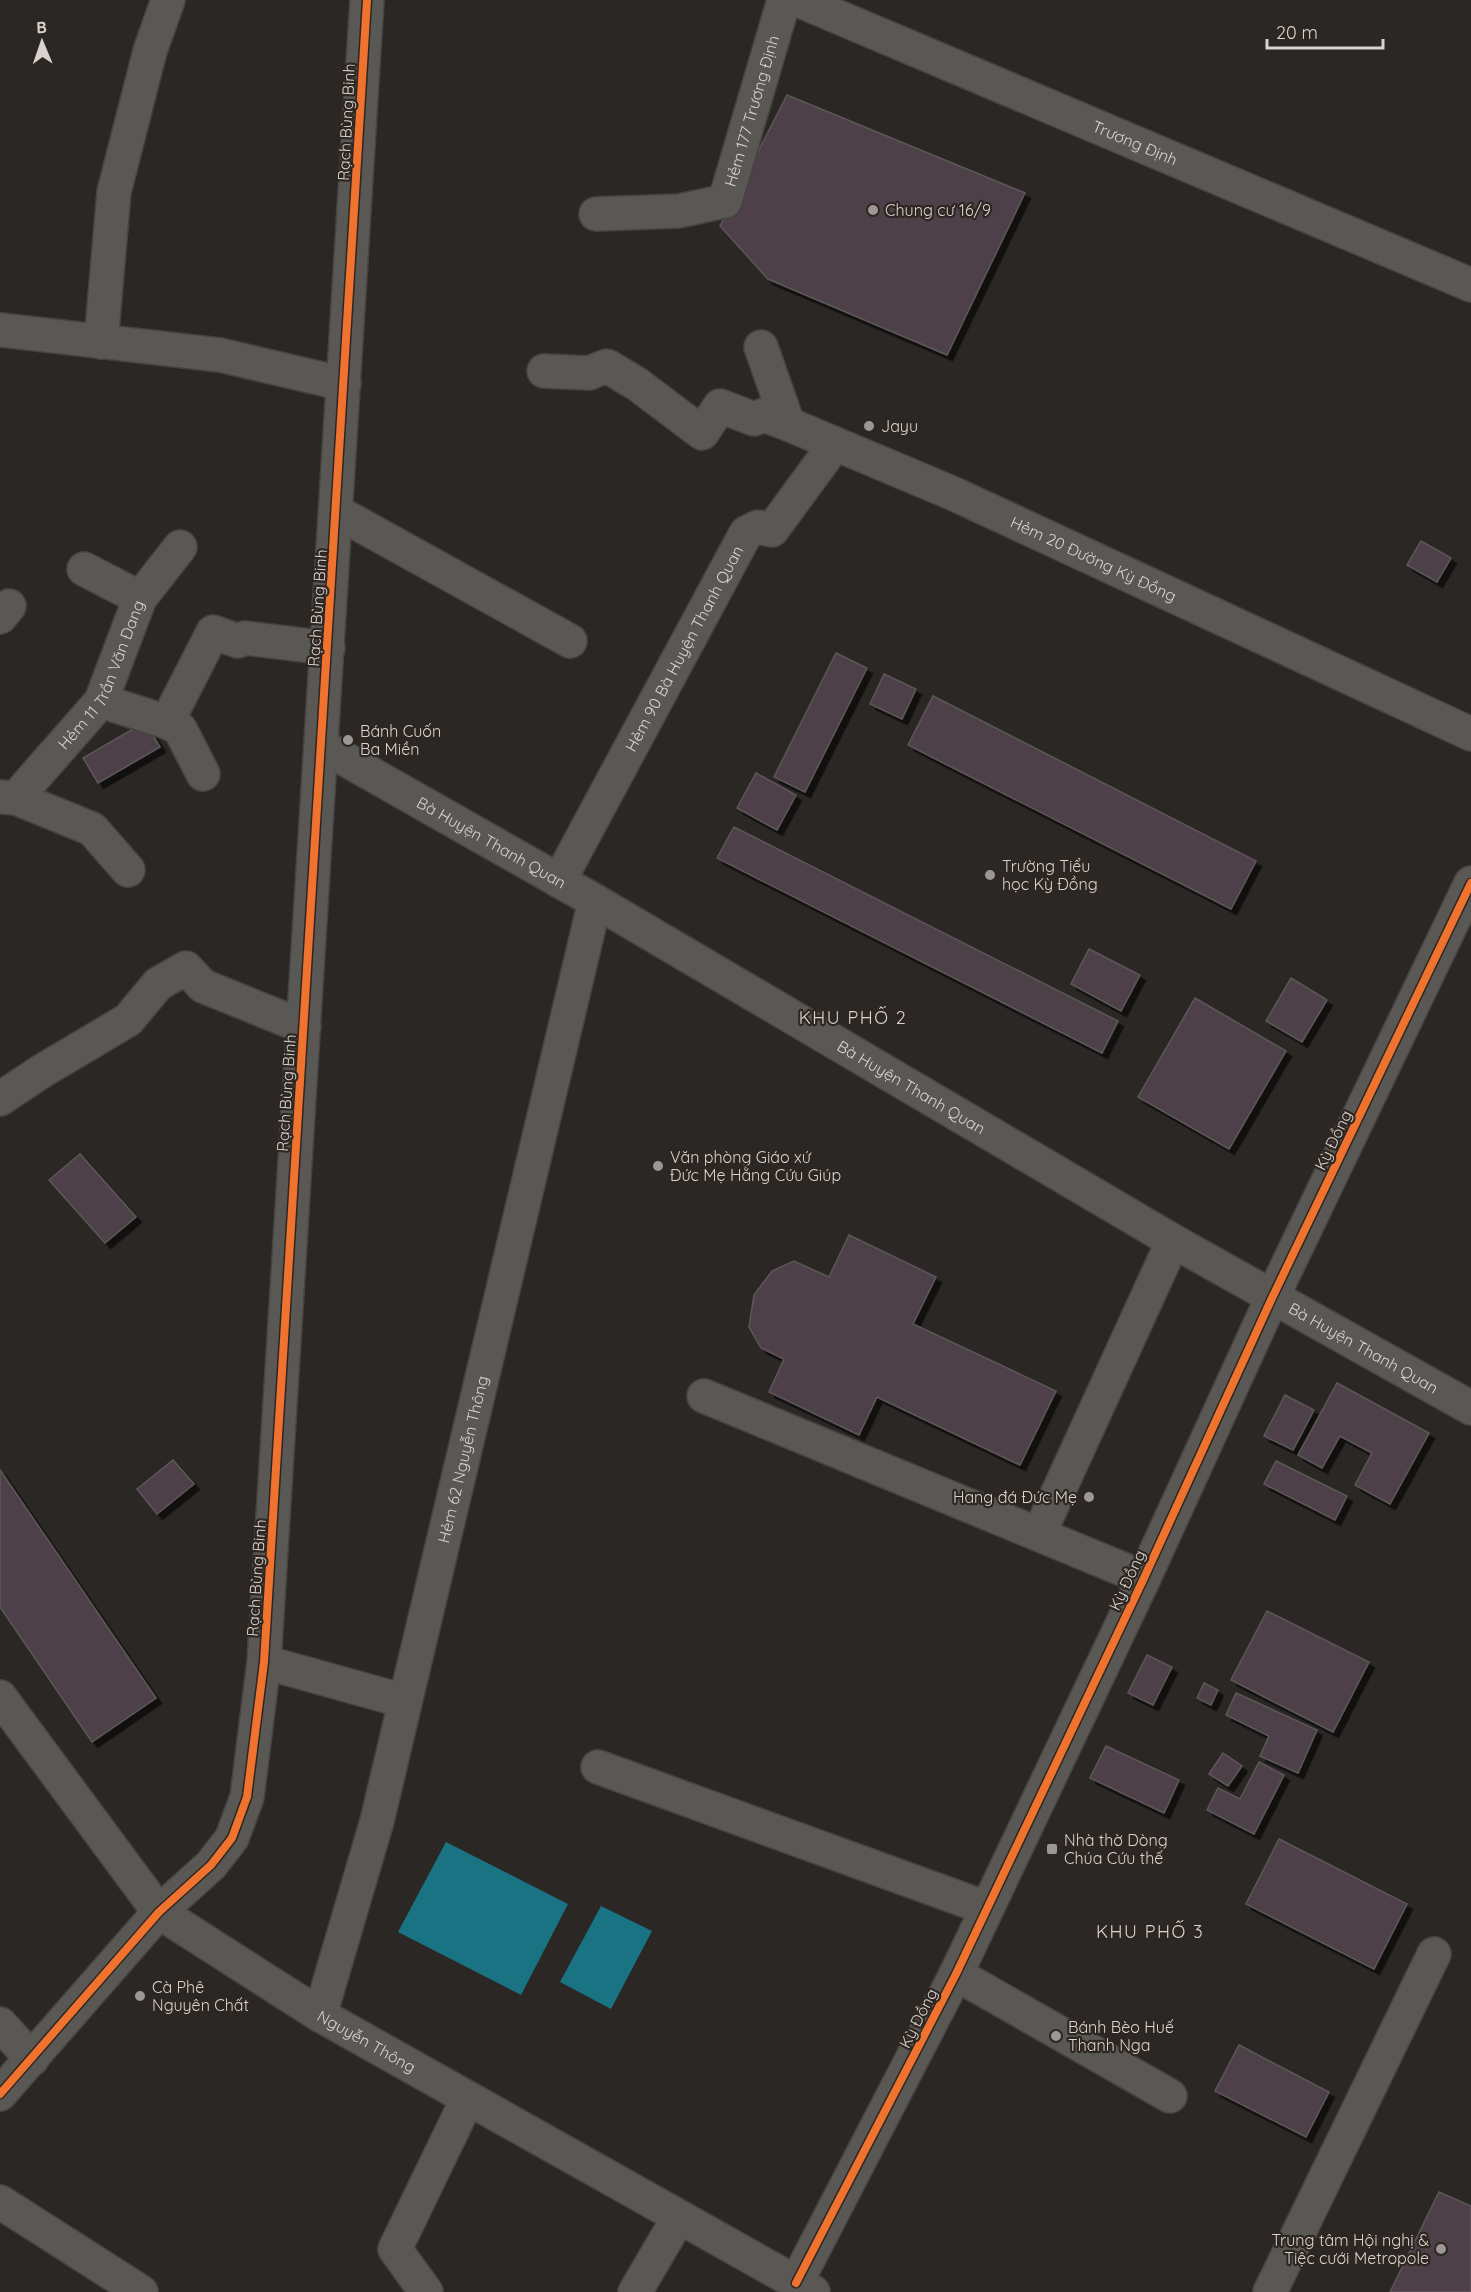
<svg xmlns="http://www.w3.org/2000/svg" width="1471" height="2292" font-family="Quicksand,sans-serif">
<defs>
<filter id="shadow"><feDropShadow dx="5.5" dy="5.5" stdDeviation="0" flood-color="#0009"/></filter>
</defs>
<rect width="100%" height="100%" fill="#2b2724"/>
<g fill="#197383">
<path d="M446 1842 568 1904 521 1995 398 1932Z"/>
<path d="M601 1906 652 1931 611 2009 560 1982Z"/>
</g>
<g fill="#4d3f48" stroke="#5c5858" stroke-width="1.5" filter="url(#shadow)">
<path d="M787 95 1025 193 947 355 768 279 720 226Z"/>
<path d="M1421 541 1451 558 1437 582 1407 565Z"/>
<path d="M836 653 867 668 805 792 774 777Z"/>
<path d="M884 674 916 689 902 719 870 704Z"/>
<path d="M933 696 1256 861 1231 909 908 745Z"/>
<path d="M145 722 160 747 98 783 83 758Z"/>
<path d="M756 773 796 795 777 830 737 808Z"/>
<path d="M734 827 1118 1021 1102 1053 717 858Z"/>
<path d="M1089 949 1140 975 1121 1011 1071 984Z"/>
<path d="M1291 978 1327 1000 1302 1042 1266 1021Z"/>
<path d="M1195 998 1286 1051 1229 1149 1138 1097Z"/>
<path d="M80 1154 136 1217 105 1243 49 1180Z"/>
<path d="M849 1235 936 1277 913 1324 1056 1391 1020 1465 877 1397 859 1435 769 1392 784 1359 761 1348 749 1327 754 1295 772 1271 794 1261 829 1277Z"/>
<path d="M1337 1383 1429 1433 1390 1504 1355 1485 1372 1453 1340 1436 1322 1468 1298 1455Z"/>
<path d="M1285 1395 1314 1410 1293 1450 1264 1436Z"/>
<path d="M173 1460 194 1484 157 1514 137 1489Z"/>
<path d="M1276 1461 1347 1496 1335 1520 1264 1484Z"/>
<path d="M0 1470 156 1698 92 1742 0 1607Z"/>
<path d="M1267 1611 1369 1662 1333 1732 1231 1680Z"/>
<path d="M1147 1655 1172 1667 1153 1705 1128 1693Z"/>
<path d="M1204 1683 1218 1690 1211 1705 1197 1698Z"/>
<path d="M1236 1693 1317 1730 1298 1773 1260 1756 1269 1736 1226 1715Z"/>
<path d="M1106 1746 1179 1780 1164 1813 1090 1778Z"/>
<path d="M1223 1753 1242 1766 1228 1786 1209 1774Z"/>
<path d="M1259 1762 1284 1775 1254 1834 1207 1810 1218 1788 1240 1799Z"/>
<path d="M1279 1839 1407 1904 1374 1969 1246 1904Z"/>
<path d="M1239 2045 1329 2092 1306 2137 1215 2091Z"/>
<path d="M1439 2192 1471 2206V2292H1390Z"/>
</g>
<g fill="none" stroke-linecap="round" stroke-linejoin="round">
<g stroke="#464340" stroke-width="36">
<g id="minor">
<path id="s1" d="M798 0 1471 285"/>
<path id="s2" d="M596 214 679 211 725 201 784 0"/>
<path d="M0 330 220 355 344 384"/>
<path d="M101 342 114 192 150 51 168 0"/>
<path d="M761 347 788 424"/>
<path id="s3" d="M544 371 589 373 607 366 637 384 702 433 720 406 754 419 764 415 788 424 952 493 1471 734"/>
<path d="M337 512 570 641"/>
<path d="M84 569 140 598"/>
<path d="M0 617 9 606"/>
<path d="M101 701 167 722 180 729 203 774"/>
<path d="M167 722 213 632 238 641 245 638 328 648"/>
<path id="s4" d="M322 746 595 901 1173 1241 1471 1408"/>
<path d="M0 797 16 798 92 829 128 870"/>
<path id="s5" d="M16 798 101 701 140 598 180 547"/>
<path id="s6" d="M559 881 746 533 758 527 772 530 835 444"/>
<path d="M0 1099 42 1071 128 1020 158 984 186 968 203 986 304 1027"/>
<path d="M704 1396 1144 1578"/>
<path d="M1039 1534 1173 1241"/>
<path d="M264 1662 404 1701"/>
<path id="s7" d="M0 1697 159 1912 320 2015 813 2292"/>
<path d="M598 1767 986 1908"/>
<path d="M956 1974 1170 2096"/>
<path id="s8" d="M320 2015 377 1821 595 901"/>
<path d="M0 2024 32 2059"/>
<path d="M0 2094 159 1912 211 1865 232 1838 247 1797 264 1662 367 0"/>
<path d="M0 2202 141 2292"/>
<path d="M796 2283 956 1974 1144 1578 1272 1298 1471 883"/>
<path d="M426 2292 395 2249 468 2098"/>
<path d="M635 2292 679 2217"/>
<path d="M1270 2292 1434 1954"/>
</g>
</g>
<use href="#minor" stroke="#5a5854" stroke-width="33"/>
<g stroke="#2e2621" stroke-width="11">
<g id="cycleway">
<path d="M0 2094 159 1912 211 1865 232 1838 247 1797 264 1662 367 0"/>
<path d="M796 2283 956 1974 1144 1578 1272 1298 1471 883"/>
</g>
</g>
<use href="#cycleway" stroke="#ef722f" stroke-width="8"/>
</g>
<g fill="#9c9794" stroke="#2e2621" stroke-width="2">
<circle cx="873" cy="210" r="6"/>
<circle cx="869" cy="426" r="6"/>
<circle cx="348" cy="740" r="6"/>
<circle cx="990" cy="875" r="6"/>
<circle cx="658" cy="1166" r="6"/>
<circle cx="1089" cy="1497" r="6"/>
<rect x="1046" y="1843" width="12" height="12" rx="3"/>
<circle cx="140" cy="1996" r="6"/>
<circle cx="1056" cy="2036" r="6"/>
<circle cx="1441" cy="2249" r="6"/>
</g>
<g text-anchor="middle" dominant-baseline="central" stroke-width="4.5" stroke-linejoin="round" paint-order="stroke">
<g font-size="16" fill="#d9d3d0" stroke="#2e2621">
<text stroke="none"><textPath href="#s2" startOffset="224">Hẻm 177 Trương Định</textPath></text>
<text transform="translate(346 122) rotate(-87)">Rạch Bùng Binh</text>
<text stroke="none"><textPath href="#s1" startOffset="366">Trương Định</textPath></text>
<text stroke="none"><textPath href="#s3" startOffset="620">Hẻm 20 Đường Kỳ Ðồng</textPath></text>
<text transform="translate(317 608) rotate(-86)">Rạch Bùng Binh</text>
<text stroke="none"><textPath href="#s6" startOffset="264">Hẻm 90 Bà Huyện Thanh Quan</textPath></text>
<text stroke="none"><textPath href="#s5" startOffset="152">Hẻm 11 Trần Văn Đang</textPath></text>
<text stroke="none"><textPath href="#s4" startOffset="195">Bà Huyện Thanh Quan</textPath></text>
<text stroke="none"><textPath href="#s4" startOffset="681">Bà Huyện Thanh Quan</textPath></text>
<text transform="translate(286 1093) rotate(-86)">Rạch Bùng Binh</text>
<text transform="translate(1333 1140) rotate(-64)">Kỳ Ðồng</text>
<text stroke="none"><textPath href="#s4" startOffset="1203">Bà Huyện Thanh Quan</textPath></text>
<text stroke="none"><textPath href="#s8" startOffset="574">Hẻm 62 Nguyễn Thông</textPath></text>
<text transform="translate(256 1578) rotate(-86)">Rạch Bùng Binh</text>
<text transform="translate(1127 1580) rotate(-65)">Kỳ Ðồng</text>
<text transform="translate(918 2018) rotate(-63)">Kỳ Ðồng</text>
<text stroke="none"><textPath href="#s7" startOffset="512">Nguyễn Thông</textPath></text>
</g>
<g font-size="16" fill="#d9d3d0" stroke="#2e2621" text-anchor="start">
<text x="885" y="210">Chung cư 16/9</text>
<text x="881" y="426">Jayu</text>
<text x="360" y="731">Bánh Cuốn<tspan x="360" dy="18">Ba Miền</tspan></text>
<text x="1002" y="866">Trường Tiểu<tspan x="1002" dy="18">học Kỳ Đồng</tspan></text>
<text x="670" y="1157">Văn phòng Giáo xứ<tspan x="670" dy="18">Đức Mẹ Hằng Cứu Giúp</tspan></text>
<text x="1077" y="1497" text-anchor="end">Hang đá Đức Mẹ</text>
<text x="1064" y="1840">Nhà thờ Dòng<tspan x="1064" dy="18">Chúa Cứu thế</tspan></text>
<text x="152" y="1987">Cà Phê<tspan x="152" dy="18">Nguyên Chất</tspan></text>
<text x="1068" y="2027">Bánh Bèo Huế<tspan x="1068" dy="18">Thanh Nga</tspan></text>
<text x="1429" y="2240" text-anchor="end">Trung tâm Hội nghị &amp;<tspan x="1429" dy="18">Tiệc cưới Metropole</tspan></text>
</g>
<g font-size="18" letter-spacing="1.5" fill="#d9d3d0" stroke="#2e2621">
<text x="853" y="1017">KHU PHỐ 2</text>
<text x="1150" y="1931">KHU PHỐ 3</text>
</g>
</g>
<g transform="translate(42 42) rotate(358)" stroke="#2e2621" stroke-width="4.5" paint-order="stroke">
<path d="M0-4.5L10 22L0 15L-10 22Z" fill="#d9d3d0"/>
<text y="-9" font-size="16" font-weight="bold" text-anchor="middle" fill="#d9d3d0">B</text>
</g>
<path d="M1267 39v9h116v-9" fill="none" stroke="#d9d3d0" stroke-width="3"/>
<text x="1276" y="39" font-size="18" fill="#d9d3d0" stroke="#2e2621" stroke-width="4.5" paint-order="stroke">20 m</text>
</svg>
